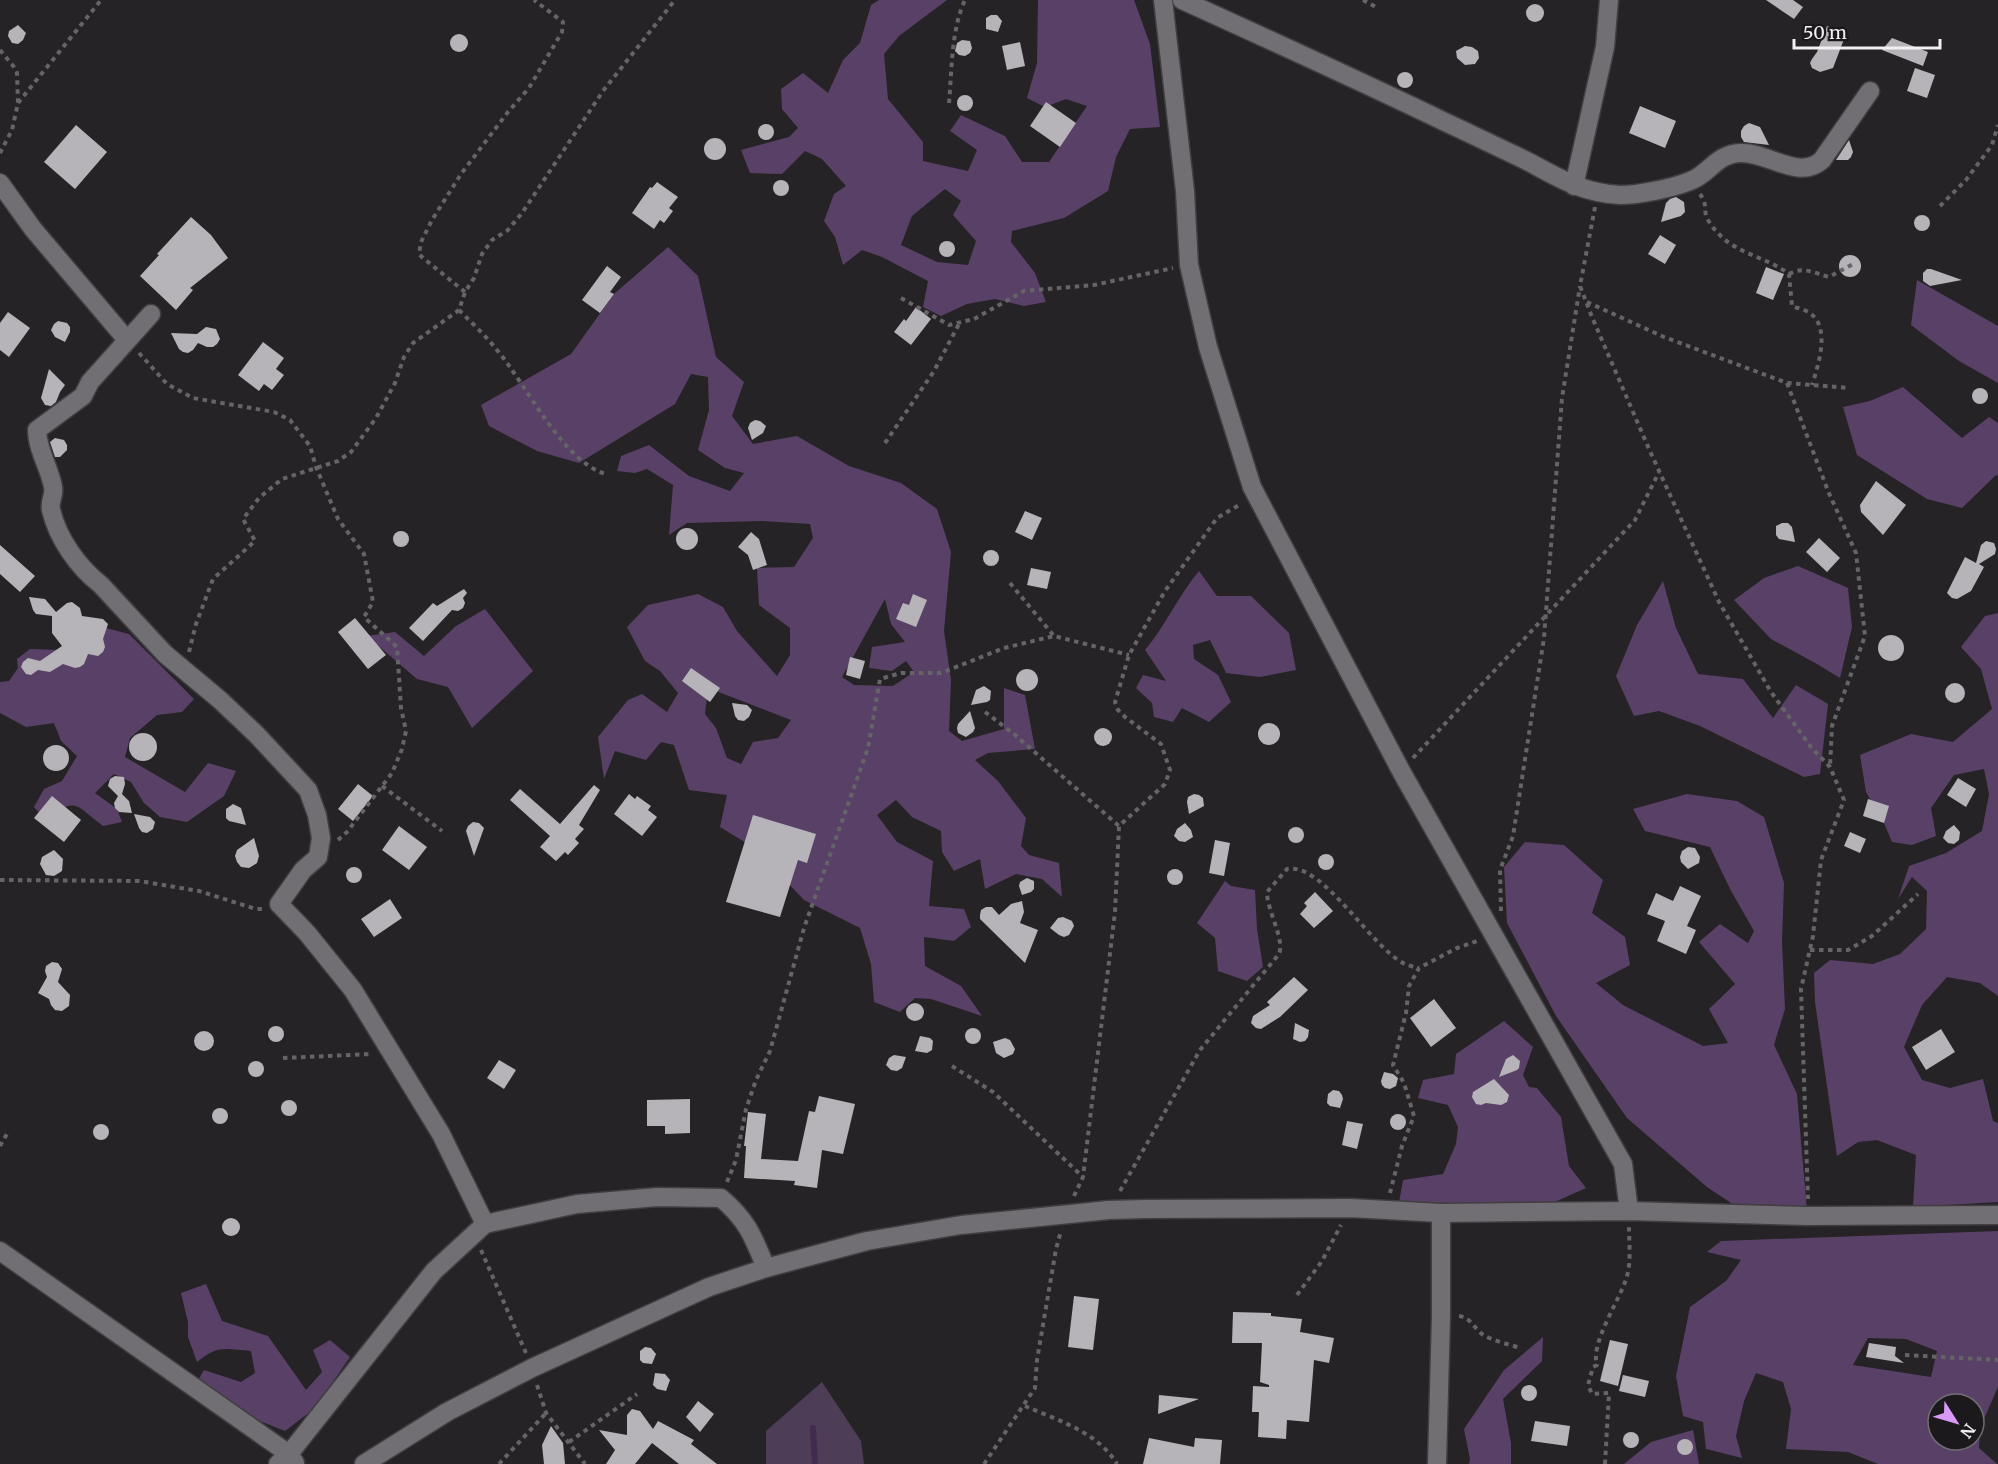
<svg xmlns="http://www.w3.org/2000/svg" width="1998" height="1464" font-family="Merriweather,serif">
<rect width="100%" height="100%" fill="#252326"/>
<path fill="#4e3d56" d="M822 1382 861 1441 864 1464H766V1431Z"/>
<g fill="#594066" fill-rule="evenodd">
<path d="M879 0H947L899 36 884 54 888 99 923 142V161L968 171 977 150 950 131 961 115 1005 136 1022 162H1049L1087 106 1066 99 1045 107 1027 98 1037 63 1038 0H1134L1150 44 1160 127 1130 129 1116 157 1108 191 1064 218 1012 231 1011 242 1035 273 1046 302 1024 306 995 299 967 304 941 316 923 307 928 281 882 257 862 250 843 265 835 237 824 221 834 194 846 186 822 159 805 151 782 174 750 173 741 150 789 137 798 128 782 109 781 89 803 73 828 93 843 60 860 43 871 5ZM945 189 961 201 953 215 976 241 968 265 937 262 901 245 912 216Z"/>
<path d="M668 247 698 276 716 357 744 382 732 416 753 444 797 436 849 466 901 483 937 509 951 552 944 631 951 680 949 731 962 741 1004 729V688L1025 695 1035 749 988 753 975 760 998 781 1026 818 1021 846 1029 855 1059 863 1062 897 1042 879 1016 874 985 889 980 859 954 871 942 852 941 831 912 817 896 800 877 815 897 842 933 861 929 906 964 909 971 927 954 941 924 937 925 966 961 986 982 1016 931 999 915 998 900 1012 874 1002 871 964 860 928 804 900 756 849 720 827 727 795 689 790 674 745 661 742 646 760 615 751 604 779 598 737 628 700 642 694 667 712 678 693 660 671 645 661 627 627 648 605 698 594 723 607 737 631 777 676 790 655V628L759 605 757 568 794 567 813 538 810 524 761 521 687 523 669 535 673 485 647 469 635 473 617 471 621 456 649 445 689 476 730 491 744 473 725 468 698 450 709 410 708 377 691 374 675 404 579 463 537 451 489 426 481 405 571 354 614 294ZM885 599 891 624 905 642 872 647 869 668 892 671 906 661 914 672 893 686 854 685 842 677ZM708 688 791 720 778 738 753 742 741 764 727 758 716 728 705 714Z"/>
<path d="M1917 280 1998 326V383L1959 361 1911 325Z"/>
<path d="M1903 387 1962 438 1989 417 1998 423V476L1996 475 1962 508 1927 499 1857 455 1843 407 1870 401Z"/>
<path d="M1798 566 1848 588 1852 627 1840 678 1817 664 1771 639 1734 600 1764 578Z"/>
<path d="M1199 571 1217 596H1251L1289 633 1296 670 1260 677 1226 673 1210 640 1193 645 1194 659 1218 675 1231 702 1209 722 1182 708 1173 722 1154 717 1152 703 1136 688 1143 675 1166 681 1145 650C1166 625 1178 596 1199 571Z"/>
<path d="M1663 581 1676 628 1698 674 1743 679 1773 718 1796 685 1828 704 1820 774 1804 777 1700 726 1659 711 1634 716 1616 676 1637 625Z"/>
<path d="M485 609 533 671 472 728 448 687 417 679 367 636 395 632 424 656 456 626Z"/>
<path d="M1998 613V996L1980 983 1947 977 1922 1005 1904 1047 1922 1080 1950 1088 1983 1079 1993 1121 1998 1123V1202L1913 1207 1916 1155 1877 1140 1858 1142 1837 1156 1815 1002 1814 973 1830 960 1873 964 1900 954 1926 929 1927 891 1912 877 1898 899 1909 866 1946 853 1982 831 1989 794 1984 769 1954 775 1931 808 1936 836 1912 845 1892 842 1884 823 1866 792 1860 755 1911 734 1953 742 1992 709 1981 669 1961 647 1985 616Z"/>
<path d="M102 627 129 634 194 699 182 712 157 715 130 738 125 757 185 792 208 763 236 771 224 796 187 822 160 817 144 803 131 782 114 774 95 793 117 809 122 822 103 826C73 803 78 798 44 818L34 807 44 789 62 781 77 756 61 741 54 723 26 727 0 713V682L9 681 18 668 17 659 30 649 62 650Z"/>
<path d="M1687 794 1737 801 1764 817 1784 883 1782 942 1785 1009 1774 1045 1797 1094 1807 1211 1734 1205 1707 1187 1627 1118 1556 1016 1507 923 1504 867 1525 842 1564 845 1603 880 1592 913 1625 937 1630 965 1596 983 1623 1005 1703 1046 1728 1043 1709 1009 1735 984 1699 942 1720 924 1748 943 1754 931 1730 889 1710 847 1645 831 1633 809Z"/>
<path d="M1225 881 1231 886 1255 890 1257 929 1263 967 1247 981 1218 971 1215 938 1197 923Z"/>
<path d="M1504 1021 1533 1047 1523 1075 1529 1087 1537 1088 1561 1117 1569 1166 1586 1188 1546 1206 1398 1208 1403 1180 1443 1174 1456 1144 1458 1127 1448 1105 1418 1098 1423 1080 1454 1074 1456 1054Z"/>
<path d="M1998 1231V1387L1980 1428 1979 1448 1997 1464H1878L1848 1452 1786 1449 1791 1409 1783 1382 1756 1373 1744 1401 1736 1436 1742 1458 1706 1449 1703 1422 1683 1416 1676 1376 1690 1307 1726 1281 1741 1260 1707 1252 1721 1241ZM1868 1338 1906 1339 1937 1351 1931 1377 1853 1365ZM1938 1404H1974V1440H1938Z"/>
<path d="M206 1284 222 1321 268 1336 306 1390 322 1372 313 1350 330 1340 350 1357 315 1408 285 1431 252 1418 197 1382 204 1370 241 1382 255 1373 251 1351C225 1349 218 1345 197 1362L188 1337V1322L181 1293Z"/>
<path d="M1543 1337 1542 1361 1503 1399 1511 1443V1464H1469L1470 1459 1464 1429 1504 1370Z"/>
<path d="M1693 1430 1699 1464H1624L1651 1442Z"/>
</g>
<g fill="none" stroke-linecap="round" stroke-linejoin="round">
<path stroke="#432a4f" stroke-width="6" d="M813 1428 815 1464"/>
</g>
<g fill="#b7b4b9">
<path d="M1766 0H1793L1803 7 1794 19Z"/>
<circle cx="1535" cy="13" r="9"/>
<path d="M991 15H997L1002 21 998 32 986 29V18Z"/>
<path d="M18 25 26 33 23 40 18 44 12 43 8 36 9 31Z"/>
<path d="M1827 26 1846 34 1833 68 1820 72 1812 68 1810 63 1812 59 1817 52Z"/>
<circle cx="459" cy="43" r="9"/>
<path d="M1892 38 1928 52 1923 66 1882 50Z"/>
<path d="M962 40 970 41 972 48 970 53 965 56 959 55 955 51 957 43Z"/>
<path d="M1020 42 1025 66 1007 70 1002 46Z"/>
<path d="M1465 46 1472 47 1478 51 1479 58 1475 64 1465 65 1457 58 1456 51Z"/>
<path d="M1915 68 1935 75 1927 98 1907 91Z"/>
<circle cx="1405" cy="80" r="8"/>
<circle cx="965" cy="103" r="8"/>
<path d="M1046 102 1076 123 1060 147 1030 126Z"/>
<path d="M1640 106 1676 121 1665 148 1629 133Z"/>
<path d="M1749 123 1760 127 1769 145 1744 142 1741 137V131L1744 126Z"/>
<circle cx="766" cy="132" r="8"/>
<path d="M76 125 107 152 75 189 44 162Z"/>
<circle cx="715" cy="149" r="11"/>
<path d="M1849 140 1853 152 1851 157 1848 160H1836Z"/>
<circle cx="781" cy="188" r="8"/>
<path d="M657 182 678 197 669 208 673 211 664 223 660 220 654 229 632 213 650 187 652 188Z"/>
<path d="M1676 197 1684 202 1685 212 1681 216 1661 222 1666 203 1670 199Z"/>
<circle cx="1922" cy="223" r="8"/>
<path d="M191 217 211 235 228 258 190 288 193 290 176 310 140 276 159 255 157 254Z"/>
<path d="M1660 235 1676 245 1665 264 1648 254Z"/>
<circle cx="947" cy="249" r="8"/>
<circle cx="1850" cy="266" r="11"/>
<path d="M607 266 621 277 610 292 614 294 600 313 582 300Z"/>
<path d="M1766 267 1784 274 1773 300 1756 293Z"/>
<path d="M1927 269H1931L1962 280 1930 286 1923 281V273Z"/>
<path d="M916 307 931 319 911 345 894 332 904 319 906 321Z"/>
<path d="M8 312 30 328 9 357 0 350V323Z"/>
<path d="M58 321 67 323 70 327V332L65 342 55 337 51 330 54 324Z"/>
<path d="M206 327 216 329 220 339 217 344 213 347H207L198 343 193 350 188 353 183 352 179 349 171 333 197 334Z"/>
<path d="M263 342 284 358 276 369 284 375 272 390 264 384 259 391 238 375Z"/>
<path d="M49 369 65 385 60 392 56 402 51 406 45 405 41 398Z"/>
<circle cx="1980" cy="396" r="8"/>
<path d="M755 420 760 421 766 426 763 433 752 440 748 428 750 423Z"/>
<path d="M55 438 64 440 67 445V450L60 457H55L50 442Z"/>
<path d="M1876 481 1906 505 1883 535 1861 512 1860 505Z"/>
<path d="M1025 511 1042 518 1032 540 1015 532Z"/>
<path d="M1782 523H1788L1792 527 1795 542 1779 539 1776 535V526Z"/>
<circle cx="687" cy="539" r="11"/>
<circle cx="401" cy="539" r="8"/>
<path d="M751 532 759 539 767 565 753 570 748 555 738 547Z"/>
<path d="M1819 538 1840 558 1827 572 1806 552Z"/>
<path d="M1986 541 1994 543 1996 549 1995 554 1979 564 1984 567 1971 591 1957 599 1952 598 1947 593 1965 557 1976 563 1981 545Z"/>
<path d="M0 545 35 576 20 592 0 574Z"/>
<circle cx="991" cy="558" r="8"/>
<path d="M1031 568 1051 572 1047 589 1027 585Z"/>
<path d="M464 589 467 593 463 598 465 603 463 608 458 611 452 610 423 641 409 628 433 603 437 606Z"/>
<path d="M913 594 927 600 916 627 896 619 903 603 909 605Z"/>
<path d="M29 597 45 599 56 612 67 603 72 602 80 608 82 616 103 619 108 624 103 639 105 647 103 652 98 656 88 654 84 664 80 667 75 668 63 664 50 672 38 670 31 675 26 674 21 667 23 662 28 658 40 661 62 646 52 633V616L36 614 33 610Z"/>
<path d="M355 618 386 655 368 669 338 632Z"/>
<circle cx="1891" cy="648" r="13"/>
<path d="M850 657 865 661 860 679 846 675Z"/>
<path d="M691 668 720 688 710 702 682 681Z"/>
<circle cx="1027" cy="680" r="11"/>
<circle cx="1955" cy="693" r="10"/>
<path d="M984 686 991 691 990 700 987 702 971 705 976 690Z"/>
<path d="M732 703 747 705 752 710 749 717 744 721 738 720 735 716Z"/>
<path d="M970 711 975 728 973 732 966 737 958 733 957 728 958 724Z"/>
<circle cx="1269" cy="734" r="11"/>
<circle cx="1103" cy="737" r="9"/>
<circle cx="143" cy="747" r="14"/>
<circle cx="56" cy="758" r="13"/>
<path d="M115 776 124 777 125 784 122 794 129 801 132 813 119 812 115 808 114 803 118 796 108 786 110 779Z"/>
<path d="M1958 778 1976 789 1966 807 1947 795Z"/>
<path d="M358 784 373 796 353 821 338 809Z"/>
<path d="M594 785 600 790 579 825 584 829 575 839 579 843 568 855 565 852 556 861 540 847 550 836 510 800 520 789 560 824Z"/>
<path d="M629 794 635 799 637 796 651 806 648 810 657 817 642 836 614 814Z"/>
<path d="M1194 794 1199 795 1203 798 1204 806 1189 814 1187 802 1188 797Z"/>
<path d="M52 796 81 820 64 842 34 818Z"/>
<path d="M1868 799 1889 806 1884 823 1863 816Z"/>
<path d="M233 804 241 808 246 825 229 821 226 818V809Z"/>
<path d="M134 814 150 817 155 822 153 829 147 833 142 832 139 828Z"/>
<path d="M753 815 816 834 807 863 798 860 780 917 726 902Z"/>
<path d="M473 822 479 823 484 828 474 856 466 831 468 826Z"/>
<path d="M1185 823 1191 830 1193 837 1185 842 1179 841 1174 836 1177 829Z"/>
<path d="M1954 825 1960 832 1959 840 1954 844 1948 843 1943 838 1946 831Z"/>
<path d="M399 826 427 847 409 870 382 850Z"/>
<circle cx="1296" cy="835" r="8"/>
<path d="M1850 832 1866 839 1860 853 1844 846Z"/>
<path d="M254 838 259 856 257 863 249 868 241 867 237 862 235 856 237 850Z"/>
<path d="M1215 840 1230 843 1224 876 1209 873Z"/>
<path d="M1688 847 1695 848 1700 857 1699 863 1688 869 1681 862 1680 857 1682 851Z"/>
<path d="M54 850 63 859 62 871 54 876 46 875 40 864 42 857Z"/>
<circle cx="1326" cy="862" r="8"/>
<circle cx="354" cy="875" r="8"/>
<circle cx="1175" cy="877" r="8"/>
<path d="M1027 878 1034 881V889L1031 892 1022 895 1019 886 1020 882Z"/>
<path d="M1680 886 1701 896 1687 926 1696 930 1686 954 1657 941 1665 921 1647 914 1656 893 1673 901Z"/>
<path d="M1315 892 1333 911 1314 928 1300 914 1307 906 1304 903Z"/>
<path d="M390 899 402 918 374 937 361 919Z"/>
<path d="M1022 901 1024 912 1020 923 1038 930 1025 963 980 919V915L981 910 986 907H992L999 915 1011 904Z"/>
<path d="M1063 917 1072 921 1074 926 1069 935 1064 937 1059 935 1050 928 1058 918Z"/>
<path d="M52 962 58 963 62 969 58 982 70 995 69 1006 62 1011 55 1010 51 1005 49 999 38 993 47 977 45 971 46 966Z"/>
<path d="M1294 977 1308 990 1280 1017 1261 1029 1256 1028 1251 1023 1253 1016 1270 1005 1267 1002Z"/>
<path d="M1434 999 1456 1028 1431 1047 1410 1018Z"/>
<circle cx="915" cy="1012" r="9"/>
<path d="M1295 1023 1309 1030 1308 1037 1305 1041 1300 1042 1293 1039Z"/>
<circle cx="276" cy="1034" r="8"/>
<circle cx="973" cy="1036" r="8"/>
<path d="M1941 1029 1955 1052 1926 1070 1912 1047Z"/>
<circle cx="204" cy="1041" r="10"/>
<path d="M920 1036 930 1038 933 1041 932 1050 927 1053 915 1051Z"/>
<path d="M1005 1038 1010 1040 1015 1049 1013 1054 1004 1058 996 1053 993 1042Z"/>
<path d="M894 1055 906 1057 902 1068 897 1071 891 1070 886 1065 889 1058Z"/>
<path d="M1513 1055 1520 1061 1519 1068 1517 1070 1499 1077 1506 1059Z"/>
<path d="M499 1060 516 1070 504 1089 487 1078Z"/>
<circle cx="256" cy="1069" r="8"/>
<path d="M1384 1072 1393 1074 1398 1078 1396 1086 1390 1089 1385 1088 1382 1085 1381 1081Z"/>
<path d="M1494 1079 1509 1095 1507 1102 1501 1105 1486 1103 1481 1105 1476 1104 1472 1097 1473 1092Z"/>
<path d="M1333 1090 1339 1091 1342 1095 1343 1099 1340 1108 1330 1106 1327 1103 1328 1094Z"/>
<path d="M819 1096 855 1104 843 1154 822 1150 817 1188 794 1185 795 1181 744 1178 746 1146H744L748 1112 766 1114 761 1159 798 1161 809 1111 815 1112Z"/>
<path d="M690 1099V1133L665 1134V1126H647V1100Z"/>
<circle cx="289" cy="1108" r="8"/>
<circle cx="220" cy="1116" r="8"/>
<circle cx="1398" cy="1122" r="8"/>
<path d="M1347 1121 1363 1124 1357 1149 1342 1145Z"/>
<circle cx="101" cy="1132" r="8"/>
<circle cx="231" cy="1227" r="9"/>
<path d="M1074 1296 1099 1299 1093 1350 1068 1347Z"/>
<path d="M1233 1312 1271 1313V1316L1302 1319 1300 1332 1334 1338 1329 1363 1314 1360 1309 1422 1287 1420 1286 1439 1258 1437 1259 1412H1252L1253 1386 1269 1387V1385L1260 1382 1262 1343H1232Z"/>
<path d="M1610 1340 1628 1344 1618 1386 1600 1381Z"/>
<path d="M1869 1343 1896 1347 1895 1356 1904 1363 1866 1357Z"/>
<path d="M645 1347 651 1348 656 1354 652 1364 643 1363 640 1360V1351Z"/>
<path d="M655 1373 665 1374 670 1380 666 1391 657 1389 653 1385Z"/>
<path d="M1623 1375 1649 1381 1645 1397 1619 1391Z"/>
<circle cx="1529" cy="1393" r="8"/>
<path d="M1159 1395 1199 1399 1158 1414Z"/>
<path d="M698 1401 714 1414 700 1432 686 1417Z"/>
<path d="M632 1409 640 1411 653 1429 658 1421 694 1440 691 1444 717 1464H679L652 1443 635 1464H606L615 1450 599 1430 627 1435V1415Z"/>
<path d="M1535 1421 1570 1426 1567 1446 1531 1441Z"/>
<path d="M551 1426 563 1443 565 1464H544L542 1445Z"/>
<circle cx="1631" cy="1440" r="8"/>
<path d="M1149 1438 1194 1447 1195 1438 1222 1440 1220 1464H1143Z"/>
<circle cx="1685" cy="1447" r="8"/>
</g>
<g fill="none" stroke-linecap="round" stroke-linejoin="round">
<g stroke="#403e41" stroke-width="21">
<g id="street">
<path d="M1163 0 1185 191 1189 265 1208 347 1252 487 1401 771 1623 1164 1629 1211"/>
<path d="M1182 0C1270 40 1358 80 1445 122 1473 135 1500 148 1527 161 1559 178 1582 193 1620 195 1639 195 1673 188 1690 181 1710 174 1715 154 1741 153 1768 152 1799 181 1822 160L1870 91"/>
<path d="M0 183 33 229 127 340"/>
<path d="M1574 186 1605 47 1609 0"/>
<path d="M151 314 90 382 83 396 37 430C37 449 50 469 53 487 55 495 49 501 51 510 58 539 78 567 101 585L165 654 220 700 257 735 308 790 317 815 321 838 318 857 303 870 279 904 307 933 353 990 441 1134 485 1224"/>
<path d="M0 1251 289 1454 295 1463"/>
<path d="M278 1464 289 1454 434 1271 485 1224 577 1204 657 1197 721 1198C747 1220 753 1236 766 1268"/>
</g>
</g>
<g stroke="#403e41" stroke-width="21">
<g id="secondary">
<path d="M364 1464 447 1412 532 1368 709 1287 766 1268 867 1241 961 1225 1109 1210 1146 1209 1350 1208 1441 1213 1629 1211 1808 1216 1998 1215"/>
<path d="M1437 1464 1441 1316V1213"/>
</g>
</g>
<g stroke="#656466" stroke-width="4" stroke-dasharray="4.5 4.5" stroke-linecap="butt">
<path d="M1363 0 1376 7"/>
<path d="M0 50 14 67 17 73 18 103 12 130 0 153"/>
<path d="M18 103 101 0"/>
<path d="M949 103C952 70 951 30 965 0"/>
<path d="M1700 194C1707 204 1704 206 1706 216 1708 221 1713 228 1717 232 1736 254 1767 257 1789 274L1792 306C1797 308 1806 310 1810 313 1831 328 1818 366 1812 385"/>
<path d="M1940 206 1966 180 1992 145 1998 125"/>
<path d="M1595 207 1580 286 1592 317 1649 449 1719 602 1771 692 1811 747 1830 767 1844 800 1821 860 1813 936 1801 989 1808 1199"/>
<path d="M1789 274C1803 266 1814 273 1829 277L1853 264"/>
<path d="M465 292 422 257 419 254 421 242 432 220 461 174 508 112 529 88 562 32 563 22 534 0"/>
<path d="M901 298 949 325 974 319 1024 291 1094 285 1173 268"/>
<path d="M1587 302 1664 337 1787 383 1850 388"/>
<path d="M459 310C472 323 486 336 497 350 525 383 564 463 606 474"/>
<path d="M139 353 167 384 193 398 274 412 290 420 310 446 316 467 338 519 364 554 373 602 364 617 397 647 401 708 406 731 402 749 392 773 347 832 338 840"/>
<path d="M1787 383 1828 491 1856 553 1865 636 1832 726 1830 767"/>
<path d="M885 443 934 371 959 324"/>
<path d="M1010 583 1054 636"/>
<path d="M189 652 196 624 213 579 255 541 243 519 259 498 282 479 338 461 351 452 376 418 395 383 404 357 413 343 459 310 465 292 474 278 482 254 492 240 508 230 522 213 603 91 675 0"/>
<path d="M985 712 1014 734 1119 826"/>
<path d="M1413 758 1635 520 1659 472"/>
<path d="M382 786 442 831"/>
<path d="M0 880 140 881 199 891 256 909H263"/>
<path d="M1501 911 1500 870 1513 836 1544 638 1562 398 1580 286"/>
<path d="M1810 950H1848L1872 936 1918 894"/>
<path d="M283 1058 372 1054"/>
<path d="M952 1066 993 1092 1083 1177"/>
<path d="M0 1146 8 1132"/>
<path d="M727 1182 736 1160 746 1109 756 1080 770 1051 804 928 868 748 880 679 901 673H941L1004 648 1054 636 1129 655"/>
<path d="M1120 1191 1200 1050 1279 954C1285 939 1267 911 1267 892L1287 869C1323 862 1371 948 1405 964 1409 966 1415 967 1419 968"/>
<path d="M1390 1193 1402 1146 1414 1116 1404 1083 1393 1065 1406 1013 1409 986 1419 968 1457 948 1477 941"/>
<path d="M1074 1196 1083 1177 1115 912 1119 826 1165 784 1170 770 1161 744 1125 717 1118 710 1115 702 1129 655 1165 591 1217 518 1241 504"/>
<path d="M481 1250 526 1353"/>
<path d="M1297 1295 1322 1261 1341 1225"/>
<path d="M1459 1316C1470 1317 1474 1328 1482 1334 1492 1341 1509 1344 1520 1348"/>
<path d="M1905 1355 1998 1360"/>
<path d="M537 1385 546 1413 585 1464"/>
<path d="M1025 1406C1057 1420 1098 1432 1117 1464"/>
<path d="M569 1442 637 1394"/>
<path d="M499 1464 546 1413"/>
<path d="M984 1464 1035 1388 1037 1360 1056 1249 1061 1231"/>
<path d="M1605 1464 1609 1393 1592 1394 1588 1385 1593 1367 1597 1365C1590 1345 1618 1302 1625 1282 1632 1265 1629 1245 1629 1227"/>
</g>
<use href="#street" stroke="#716f73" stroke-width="18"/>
<use href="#secondary" stroke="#716f73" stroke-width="18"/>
</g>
<g transform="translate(1956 1422) rotate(127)"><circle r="28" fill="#1c191d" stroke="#716f72" stroke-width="1.5"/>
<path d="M0-4.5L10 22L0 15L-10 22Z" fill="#d99af7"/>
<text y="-9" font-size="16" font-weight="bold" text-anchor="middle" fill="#f1f0f2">N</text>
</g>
<path d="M1794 39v9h146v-9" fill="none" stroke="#f1f0f2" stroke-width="3"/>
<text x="1803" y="39" font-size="18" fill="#f1f0f2" stroke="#1c191d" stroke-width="4.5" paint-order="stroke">50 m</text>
</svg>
